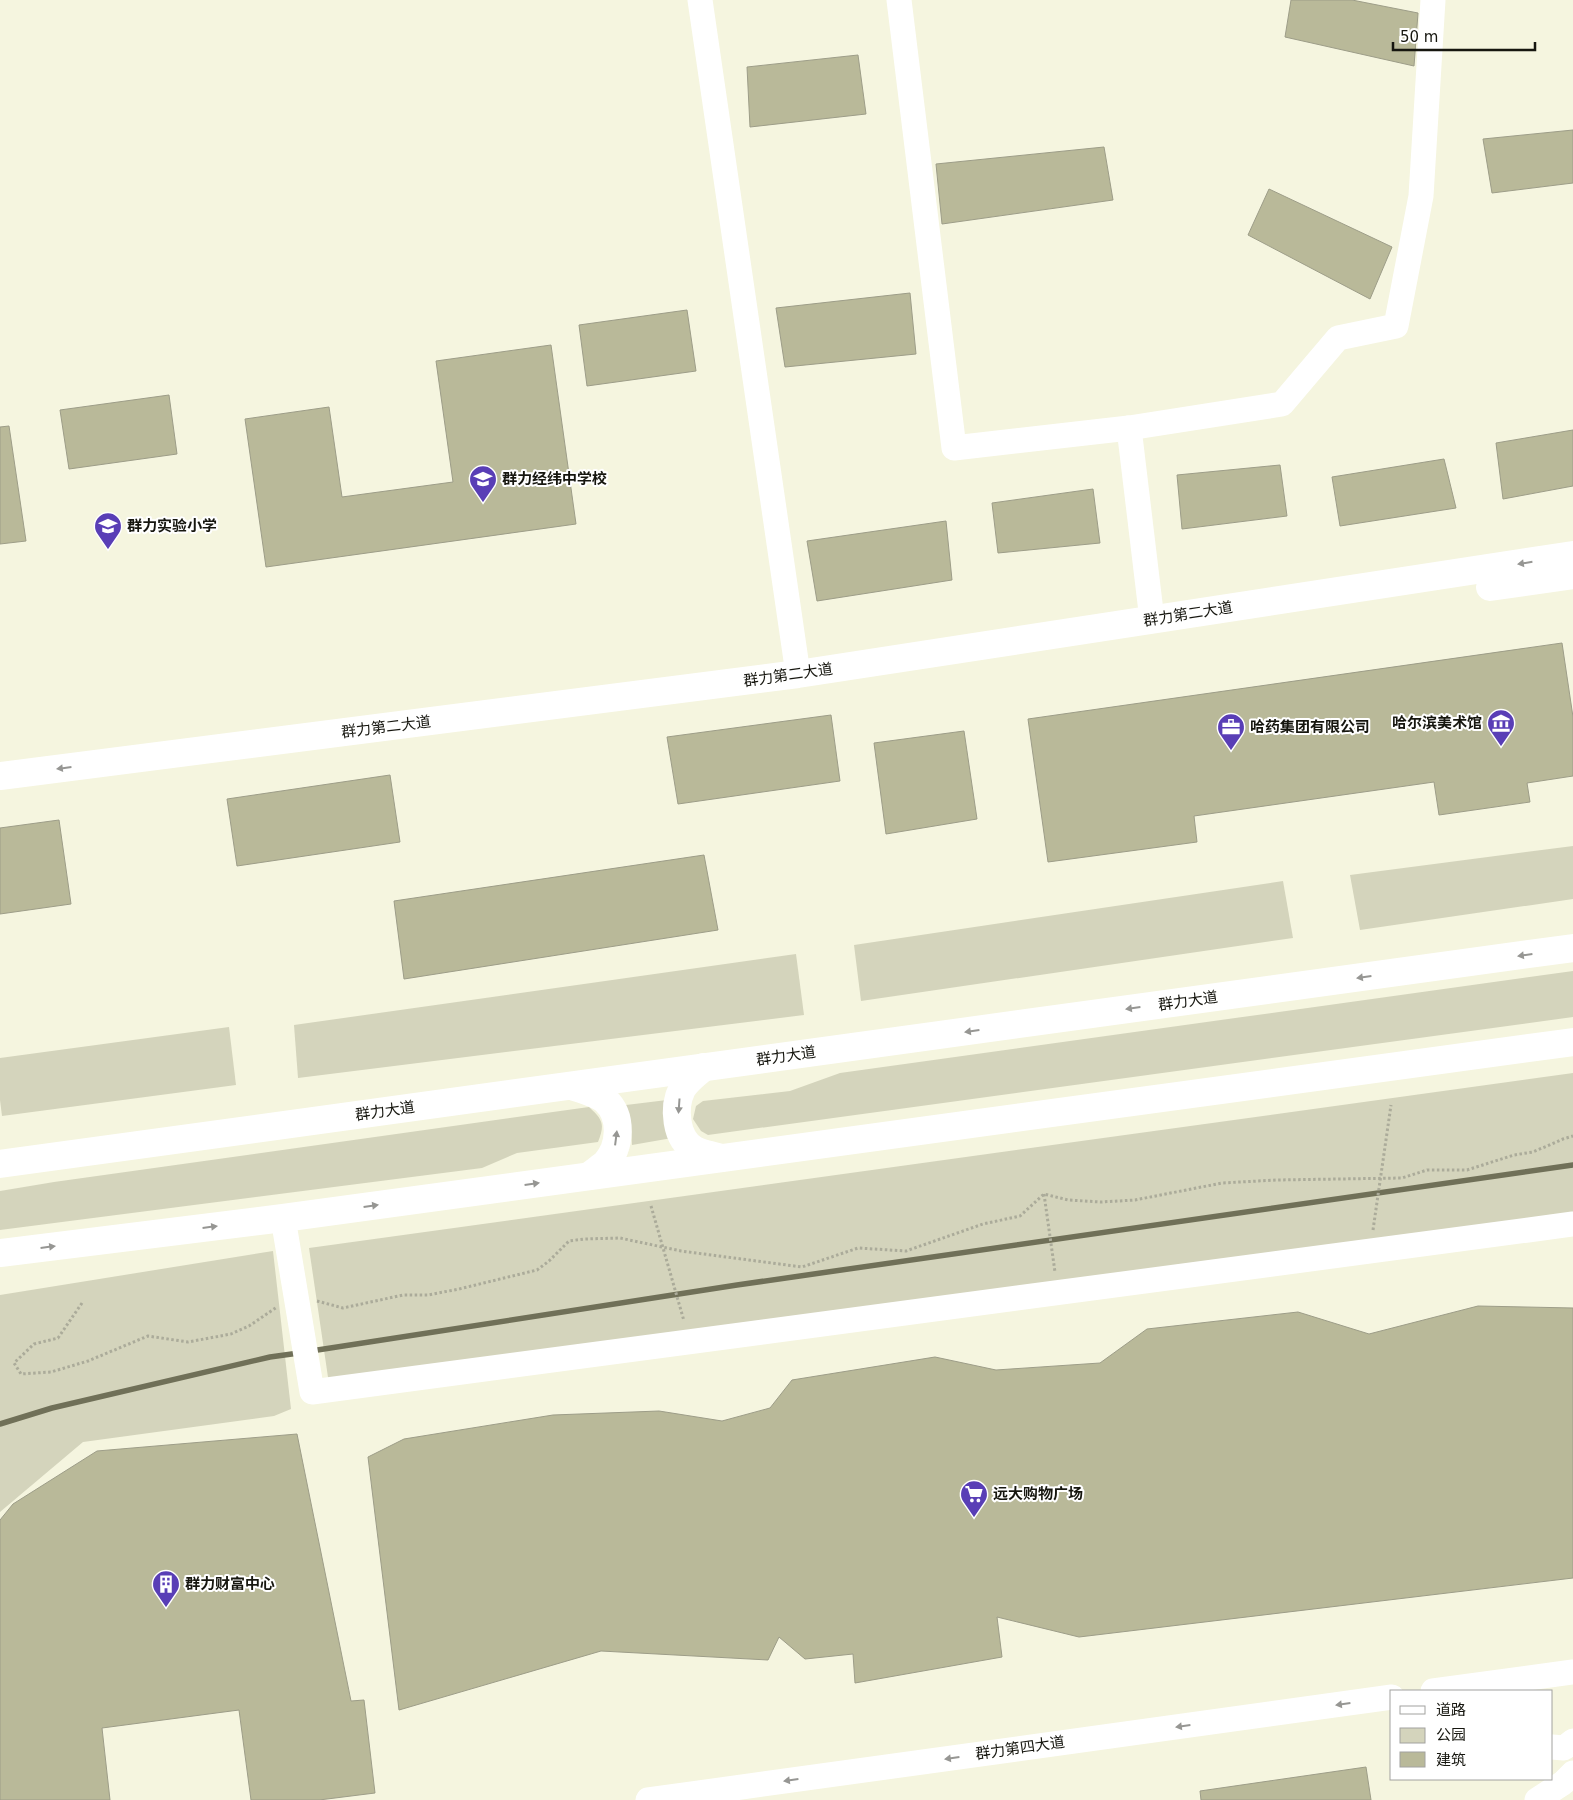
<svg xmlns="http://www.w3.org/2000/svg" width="1573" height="1800" font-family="'DejaVu Sans','Noto Sans SC',sans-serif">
<rect width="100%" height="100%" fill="#f5f5df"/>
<g fill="#d4d4bc">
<path d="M1573 846V899L1360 930 1350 875Z"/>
<path d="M1283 881 1293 938 861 1001 854 945Z"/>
<path d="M796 954 804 1015 298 1078 294 1025Z"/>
<path d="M1573 971V1017L708 1135 701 1131 693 1119 696 1106 703 1101 790 1091 840 1073Z"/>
<path d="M229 1027 236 1085 2 1116 0 1100V1058Z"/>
<path d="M1573 1073V1217L329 1384 309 1248Z"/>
<path d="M667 1100 672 1138 632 1145 631 1123 626 1105Z"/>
<path d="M589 1107C603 1120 605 1124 598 1142L517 1153 482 1168 0 1230V1191L54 1182Z"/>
<path d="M273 1251 291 1409 274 1416 83 1442 0 1512V1295Z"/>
</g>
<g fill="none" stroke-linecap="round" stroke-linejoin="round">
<g stroke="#707058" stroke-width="5.5">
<path d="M311 1351 737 1285 1573 1165"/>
<path d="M0 1424 52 1408 270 1357 299 1353"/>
</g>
</g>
<g fill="#b9b999" stroke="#9d9d88">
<path d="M1291 0H1352L1418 13 1414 66 1285 37Z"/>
<path d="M858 55 866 114 750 127 747 67Z"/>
<path d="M1573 130V183L1492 193 1483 139Z"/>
<path d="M1104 147 1113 200 942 224 936 164Z"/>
<path d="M1269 189 1392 247 1370 299 1248 235Z"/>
<path d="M910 293 916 354 785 367 776 308Z"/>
<path d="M687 310 696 371 587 386 579 325Z"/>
<path d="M551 345 576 524 266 567 245 419 329 407 342 497 453 482 436 361Z"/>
<path d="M169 395 177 454 69 469 60 410Z"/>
<path d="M9 426 26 541 0 544V427Z"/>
<path d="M1573 430V486L1503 499 1496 443Z"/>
<path d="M1444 459 1456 508 1340 526 1332 477Z"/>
<path d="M1280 465 1287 516 1182 529 1177 475Z"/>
<path d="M1093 489 1100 543 998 553 992 503Z"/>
<path d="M946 521 952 580 817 601 807 541Z"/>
<path d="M1562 643 1573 717V776L1527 783 1530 802 1439 815 1434 782 1194 816 1197 842 1048 862 1028 719Z"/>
<path d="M831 715 840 781 678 804 667 737Z"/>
<path d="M964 731 977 819 886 834 874 743Z"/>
<path d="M390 775 400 842 237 866 227 799Z"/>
<path d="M59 820 71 904 0 914V828Z"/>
<path d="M704 855 718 930 404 979 394 901Z"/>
<path d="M1478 1306 1573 1308V1578L1079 1637 997 1617 1002 1657 855 1683 853 1654 805 1659 779 1637 768 1660 601 1651 399 1710 368 1457 404 1439 553 1415 659 1411 722 1421 770 1408 792 1380 935 1357 996 1370 1100 1363 1147 1329 1298 1312 1369 1334Z"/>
<path d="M297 1434 351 1701 364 1700 375 1793 319 1800H251L239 1710 102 1728 110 1800H0V1520L13 1504 97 1451Z"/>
<path d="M1366 1767 1371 1800H1201L1200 1791Z"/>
</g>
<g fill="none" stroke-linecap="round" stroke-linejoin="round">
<g stroke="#abab9a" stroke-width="3" stroke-dasharray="2.5 2.5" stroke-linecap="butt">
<path d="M1044 1194 1055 1272"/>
<path d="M651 1206 684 1321"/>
<path d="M1373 1230 1391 1105"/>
<path d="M317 1301 343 1308 403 1295H428L459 1289 537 1270 549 1261 569 1241 584 1239 620 1238 681 1251 802 1267 858 1248 906 1251 983 1224 1020 1216 1044 1194 1068 1200 1101 1202 1135 1200 1222 1183 1276 1180 1402 1178 1427 1170H1467L1514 1155 1533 1152 1563 1139 1573 1136"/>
<path d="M82 1303 58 1338 34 1344 14 1363 21 1374 51 1372 88 1361 148 1336 188 1342 231 1334 249 1326 277 1307"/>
</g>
<g stroke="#fff" stroke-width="25">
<path d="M700 0 798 674"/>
<path d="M899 0 954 448 1129 428 1282 404 1338 338 1396 326 1421 196 1433 0"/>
<path d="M1129 428 1152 620"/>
<path d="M283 1218 312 1392 1573 1224"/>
<path d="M1433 1691 1573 1672"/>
<path d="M1552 1747 1564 1748 1573 1741"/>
<path d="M648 1800 1392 1697"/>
<path d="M1537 1800 1563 1783 1573 1773"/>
</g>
<g stroke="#fff" stroke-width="28">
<path d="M1490 587 1573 575"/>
<path d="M0 776 798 674 1573 555"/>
<path d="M704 1067C696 1074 687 1080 682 1089 673 1107 675 1139 695 1150 702 1154 712 1155 721 1158"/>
<path d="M572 1086C583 1090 596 1093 605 1100 623 1116 621 1147 605 1164 600 1168 594 1172 589 1176"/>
<path d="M0 1164 1573 948"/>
<path d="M0 1253 283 1218 1573 1042"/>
</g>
</g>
<defs><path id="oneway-solid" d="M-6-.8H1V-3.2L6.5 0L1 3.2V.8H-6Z" transform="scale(1.25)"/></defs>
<g fill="#969693">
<use href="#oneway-solid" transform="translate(1525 563) rotate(171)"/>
<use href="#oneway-solid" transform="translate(64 768) rotate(173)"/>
<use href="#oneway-solid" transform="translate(1525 955) rotate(172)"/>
<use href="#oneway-solid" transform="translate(1364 977) rotate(172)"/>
<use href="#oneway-solid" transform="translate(1133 1008) rotate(172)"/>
<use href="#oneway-solid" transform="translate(972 1031) rotate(172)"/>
<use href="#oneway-solid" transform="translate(679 1106) rotate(94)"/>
<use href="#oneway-solid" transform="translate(616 1138) rotate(-83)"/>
<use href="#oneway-solid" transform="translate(532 1184) rotate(-8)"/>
<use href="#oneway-solid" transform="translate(371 1206) rotate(-8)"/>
<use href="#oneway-solid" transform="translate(210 1227) rotate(-7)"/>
<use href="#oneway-solid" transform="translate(48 1247) rotate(-7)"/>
<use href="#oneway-solid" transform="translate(1343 1704) rotate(172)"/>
<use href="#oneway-solid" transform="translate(1183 1726) rotate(172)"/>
<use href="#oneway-solid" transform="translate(952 1758) rotate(172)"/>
<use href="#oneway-solid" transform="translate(791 1780) rotate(172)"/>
</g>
<defs>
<g id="school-pin" transform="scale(1.4375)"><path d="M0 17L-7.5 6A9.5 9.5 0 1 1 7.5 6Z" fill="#593eb6" stroke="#fff"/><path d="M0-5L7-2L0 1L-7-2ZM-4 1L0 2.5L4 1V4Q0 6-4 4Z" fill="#fff"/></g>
<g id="museum-pin" transform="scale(1.4375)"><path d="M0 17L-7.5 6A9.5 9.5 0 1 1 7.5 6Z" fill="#593eb6" stroke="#fff"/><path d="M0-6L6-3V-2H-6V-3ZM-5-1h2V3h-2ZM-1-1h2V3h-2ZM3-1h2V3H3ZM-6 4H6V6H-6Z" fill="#fff"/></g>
<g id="office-pin" transform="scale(1.4375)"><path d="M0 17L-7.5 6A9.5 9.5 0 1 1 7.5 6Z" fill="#593eb6" stroke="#fff"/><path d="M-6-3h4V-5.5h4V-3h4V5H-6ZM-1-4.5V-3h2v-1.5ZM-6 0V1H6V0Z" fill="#fff"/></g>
<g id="supermarket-pin" transform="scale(1.4375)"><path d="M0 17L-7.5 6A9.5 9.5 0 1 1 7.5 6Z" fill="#593eb6" stroke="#fff"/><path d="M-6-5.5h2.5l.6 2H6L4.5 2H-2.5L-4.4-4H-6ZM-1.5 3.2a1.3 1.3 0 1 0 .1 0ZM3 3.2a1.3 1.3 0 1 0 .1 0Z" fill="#fff"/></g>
<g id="building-pin" transform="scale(1.4375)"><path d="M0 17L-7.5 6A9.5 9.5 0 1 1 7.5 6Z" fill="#593eb6" stroke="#fff"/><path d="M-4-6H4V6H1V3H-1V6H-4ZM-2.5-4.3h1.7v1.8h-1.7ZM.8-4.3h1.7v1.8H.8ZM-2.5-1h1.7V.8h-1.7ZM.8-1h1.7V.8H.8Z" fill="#fff"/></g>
</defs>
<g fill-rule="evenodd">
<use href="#school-pin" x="483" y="479"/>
<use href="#school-pin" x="108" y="526"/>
<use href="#museum-pin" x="1501" y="723"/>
<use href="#office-pin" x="1231" y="727"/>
<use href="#supermarket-pin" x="974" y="1494"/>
<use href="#building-pin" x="166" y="1584"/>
</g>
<g text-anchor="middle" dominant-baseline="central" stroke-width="4" stroke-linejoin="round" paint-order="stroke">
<g font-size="15" font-weight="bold" fill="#16160f" stroke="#fff" text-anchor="start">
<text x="502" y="479">群力经纬中学校</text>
<text x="127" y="526">群力实验小学</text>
<text x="1482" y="723" text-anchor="end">哈尔滨美术馆</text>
<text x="1250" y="727">哈药集团有限公司</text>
<text x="993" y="1494">远大购物广场</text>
<text x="185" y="1584">群力财富中心</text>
</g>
<g font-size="15" fill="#16160f" stroke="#fff">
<text transform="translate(1188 614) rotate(-9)">群力第二大道</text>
<text transform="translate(788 675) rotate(-8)">群力第二大道</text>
<text transform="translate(386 727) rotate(-7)">群力第二大道</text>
<text transform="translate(1188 1001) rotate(-8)">群力大道</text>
<text transform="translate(786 1056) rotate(-8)">群力大道</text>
<text transform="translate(385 1111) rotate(-8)">群力大道</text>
<text transform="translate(1020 1748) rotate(-8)">群力第四大道</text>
</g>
</g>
<rect x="1390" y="1690" width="162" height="90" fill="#ffffff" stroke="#a2a29f"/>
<rect x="1400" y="1706" width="25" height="8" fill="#ffffff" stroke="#a2a29f"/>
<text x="1436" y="1715" font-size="15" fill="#16160f">道路</text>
<rect x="1400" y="1728" width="25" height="15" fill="#d4d4bc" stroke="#a2a29f"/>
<text x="1436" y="1740" font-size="15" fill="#16160f">公园</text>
<rect x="1400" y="1752" width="25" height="15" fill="#b9b999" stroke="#a2a29f"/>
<text x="1436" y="1765" font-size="15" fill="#16160f">建筑</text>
<path d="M1393 42v8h142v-8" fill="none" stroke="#16160f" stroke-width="2.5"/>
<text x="1400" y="42" font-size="15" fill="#16160f" stroke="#ffffff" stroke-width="4" paint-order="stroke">50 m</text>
</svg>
